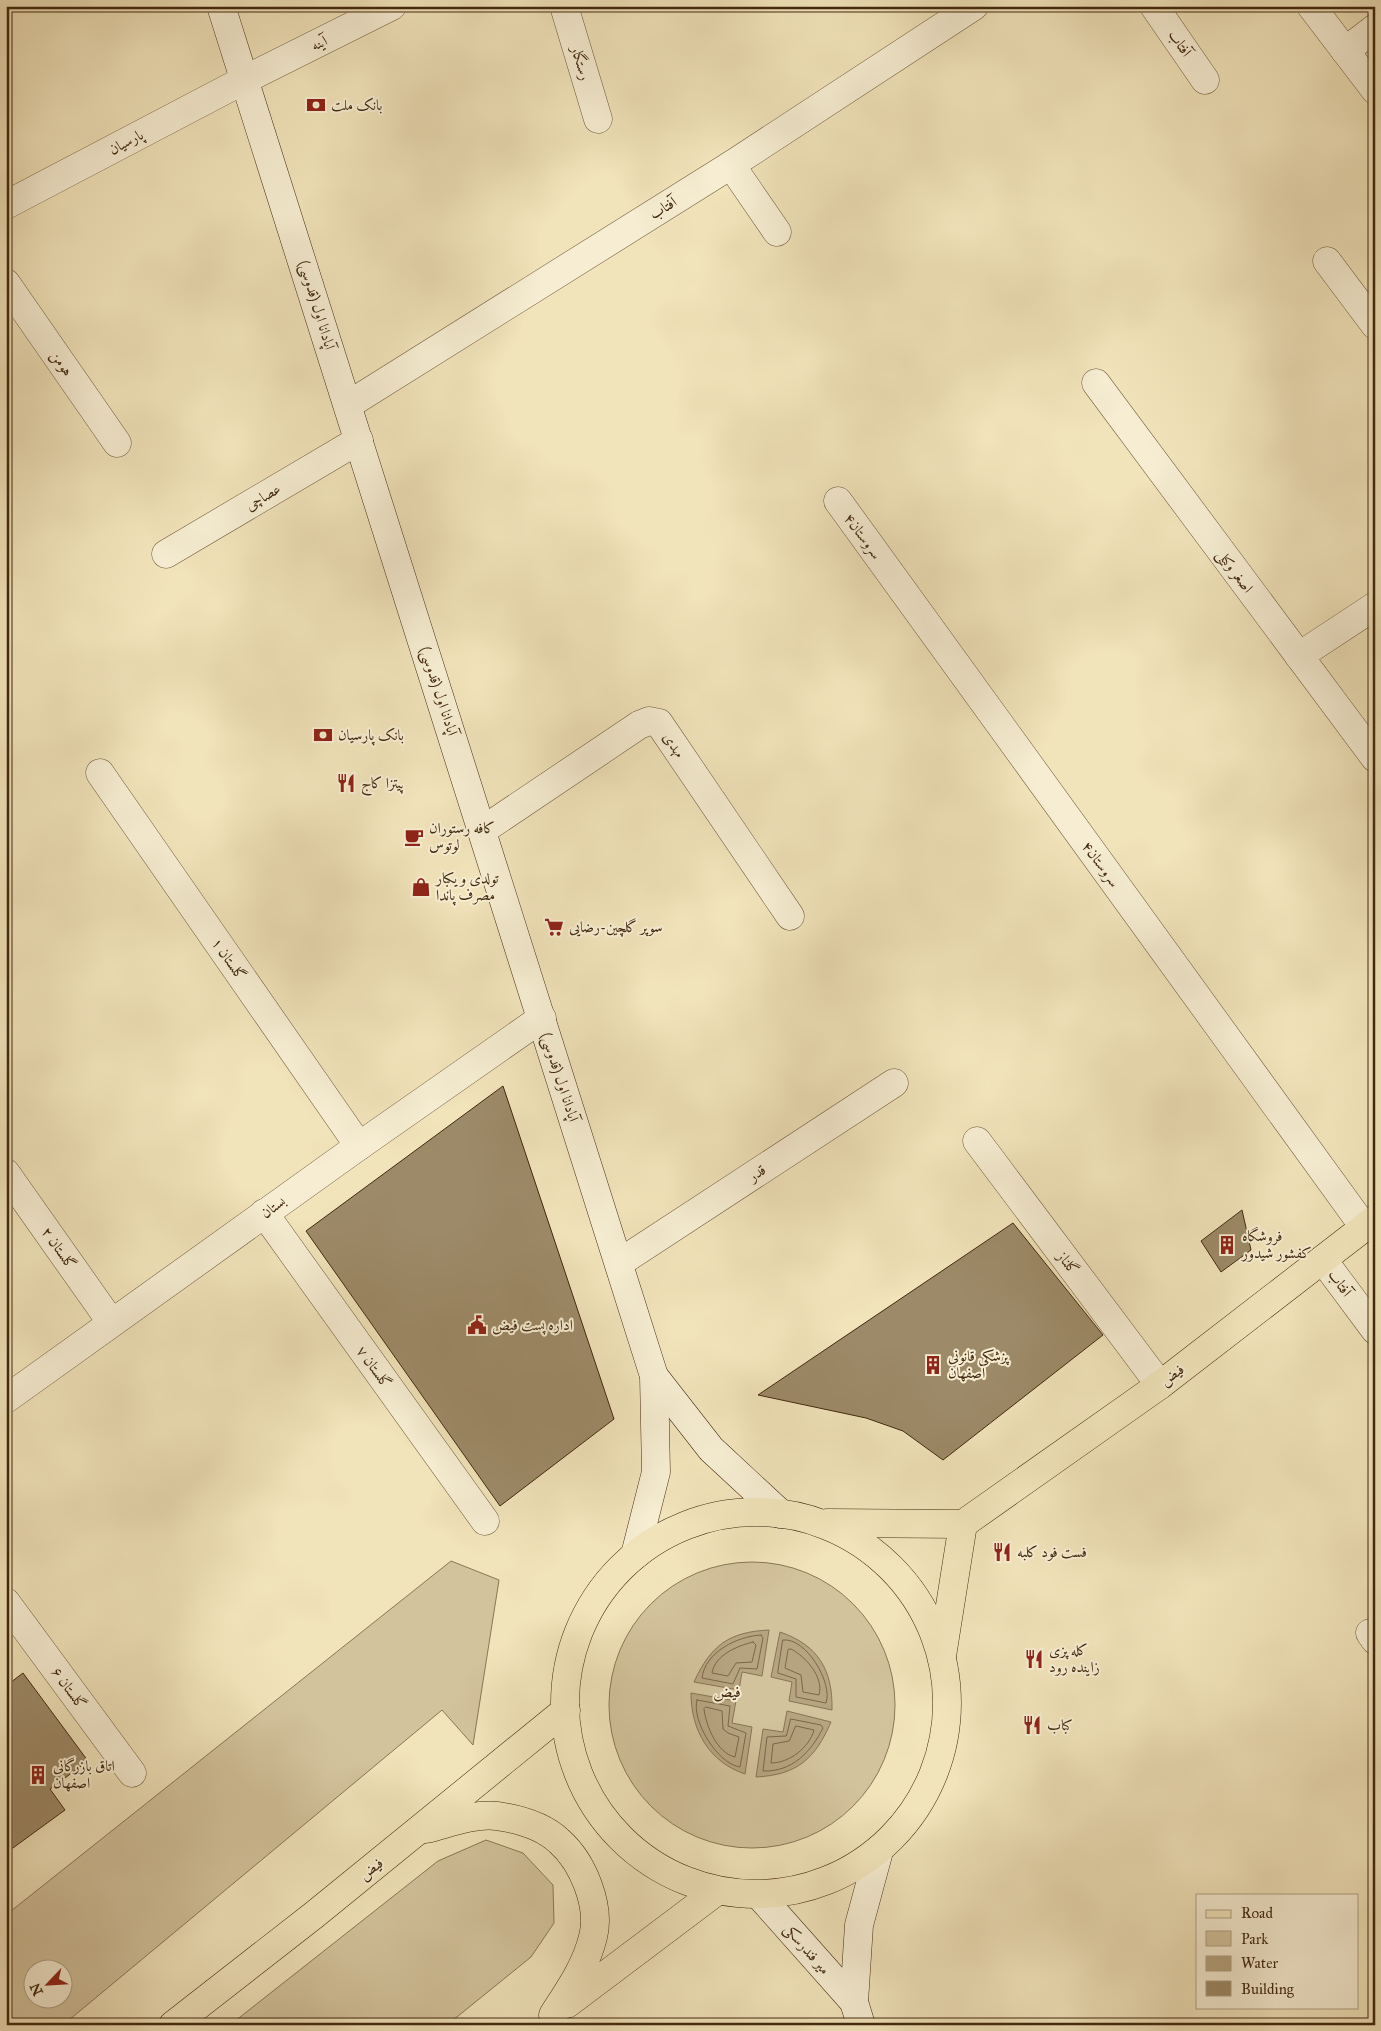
<svg xmlns="http://www.w3.org/2000/svg" width="1381" height="2031" font-family="'IM FELL Great Primer',Amiri,serif">
<rect width="100%" height="100%" fill="#f1e3ba"/>
<filter id="stains"><feTurbulence type="fractalNoise" baseFrequency=".004" numOctaves="4"/><feColorMatrix values="0 0 0 0 .2 0 0 0 0 .09 0 0 0 0 .02 0 0 0 .5 -.17"/></filter>
<radialGradient id="worn" r=".72"><stop offset=".6" stop-color="#630" stop-opacity="0"/><stop offset="1" stop-color="#630" stop-opacity=".3"/></radialGradient>
<g fill="#d3c39d" stroke="#8a7656" fill-rule="evenodd">
<path d="M451 1561 499 1580 473 1745 442 1710 63 2025H6V1915ZM32 1968H62V1998H32Z"/>
<circle cx="752" cy="1705" r="143"/>
<path d="M486 1840 523 1853 553 1885 554 1923 531 1957 447 2025H230L438 1861Z"/>
</g>
<g fill="#b6a480" stroke="#887353">
<path d="M769 1630 762 1676 742 1672 739 1690 694 1682C711 1645 729 1632 769 1630Z"/>
<path d="M780 1632C818 1645 833 1670 832 1710L789 1701 792 1682 771 1677Z"/>
<path d="M691 1693 736 1701 732 1723 752 1727 745 1774C709 1762 691 1730 691 1693Z"/>
<path d="M787 1711 831 1722C815 1759 797 1775 756 1777L763 1729 783 1732Z"/>
</g>
<g fill="none" stroke-linecap="round" stroke-linejoin="round">
<g stroke="#7c6648" stroke-width="1">
<path d="M761 1635 763 1638 757 1669 740 1668 733 1684 702 1678C705 1652 738 1636 761 1635Z"/>
<path d="M783 1640C806 1637 833 1683 826 1703L796 1697V1679L778 1673Z"/>
<path d="M753 1642 756 1645 752 1662 736 1663 728 1676 712 1673C715 1655 737 1646 753 1642Z"/>
<path d="M791 1649C806 1657 824 1677 819 1695L803 1692 801 1675 785 1668 788 1650Z"/>
<path d="M697 1700 730 1706 728 1726 746 1733 740 1767C718 1764 691 1721 697 1700Z"/>
<path d="M706 1707 722 1711 723 1729 728 1733 739 1737 735 1757C717 1753 706 1726 704 1709Z"/>
<path d="M791 1719 821 1725 823 1728C811 1752 792 1772 763 1771L767 1737 786 1736Z"/>
<path d="M796 1726 814 1730C809 1748 789 1763 771 1763L773 1744 789 1741Z"/>
</g>
</g>
<g fill="#9d8a68" stroke="#42290f">
<path d="M503 1086 614 1419 500 1506 306 1231Z"/>
<path d="M1242 1210 1251 1250 1221 1272 1201 1241Z"/>
<path d="M1013 1223 1103 1335 943 1460 903 1431 866 1418 758 1395Z"/>
<path d="M23 1673 88 1761 50 1789 65 1810 6 1853V1686Z"/>
</g>
<g fill="none" stroke-linecap="round" stroke-linejoin="round">
<g stroke="#6e583a" stroke-width="29">
<g id="minor">
<path d="M564 6 598 119"/>
<path d="M1154 6 1205 80"/>
<path d="M1311 6 1375 90"/>
<path d="M1345 51 1375 28"/>
<path d="M731 165 777 232"/>
<path d="M6 205 246 79 392 6"/>
<path d="M1327 261 1375 325"/>
<path d="M6 283 117 443"/>
<path d="M1096 383 1375 758"/>
<path d="M348 405 731 165 974 6"/>
<path d="M838 501 1364 1227"/>
<path d="M166 554 359 440"/>
<path d="M1299 656 1375 606"/>
<path d="M100 773 359 1146"/>
<path d="M483 830 639 725 649 721 659 723 790 916"/>
<path d="M977 1141 1160 1385"/>
<path d="M6 1173 111 1322"/>
<path d="M264 1213 485 1521"/>
<path d="M1323 1260 1375 1330"/>
<path d="M619 1263 894 1083"/>
<path d="M6 1399 359 1146 542 1018"/>
<path d="M6 1602 132 1773"/>
<path d="M1370 1633 1375 1640"/>
</g>
</g>
<g stroke="#42290f" stroke-width="29">
<g id="secondary">
<path d="M221 6 654 1376 656 1472 635 1555"/>
<path d="M654 1376 711 1449 781 1514"/>
<path d="M759 1895 854 2002"/>
<path d="M861 2025 854 2002 859 1925 879 1851"/>
</g>
</g>
<g stroke="#42290f" stroke-width="29">
<g id="primary">
<circle cx="756" cy="1703" r="191"/>
<path d="M827 1523 963 1524"/>
<path d="M963 1524 1160 1385 1375 1219"/>
<path d="M942 1656 963 1524"/>
<path d="M426 1829C447 1824 474 1813 497 1816 518 1819 543 1826 559 1841 583 1862 601 1906 593 1937 586 1966 569 1990 553 2015"/>
<path d="M567 2004 717 1891"/>
<path d="M173 2025 314 1915 566 1710"/>
</g>
</g>
<use href="#minor" stroke="#f6edd2" stroke-width="28"/>
<use href="#secondary" stroke="#f6edd2" stroke-width="28"/>
<use href="#primary" stroke="#f1e3ba" stroke-width="28"/>
</g>
<defs>
<g id="bank-bare" transform="scale(1.5)"><path d="M-6-4H6V4H-6ZM0-2.3a2.3 2.3 0 1 0 0 4.6a2.3 2.3 0 1 0 0-4.6Z" fill="#8f2418" stroke="#f6edd2" stroke-width="2.5" paint-order="stroke"/></g>
<g id="restaurant-bare" transform="scale(1.5)"><path d="M-5-6h1v4h1v-4h1v4h1v-4h1v5L-1.5 .5V6h-2V.5L-5-1ZM5-6V6H3V1.5H1.5Q1.5-4 5-6Z" fill="#8f2418" stroke="#f6edd2" stroke-width="2.5" paint-order="stroke"/></g>
<g id="cafe-bare" transform="scale(1.5)"><path d="M-5.5-4.5H6V0H3Q3 3.5 0 3.5H-2.5Q-5.5 3.5-5.5 0ZM3-3.2v2h1.7v-2ZM-6 4.5H4V6H-6Z" fill="#8f2418" stroke="#f6edd2" stroke-width="2.5" paint-order="stroke"/></g>
<g id="shop-bare" transform="scale(1.5)"><path d="M-5-2.5h2.3a2.7 3.5 0 0 1 5.4 0H5L5.5 6h-11ZM-1.5-2.5h3a1.5 2.3 0 0 0-3 0Z" fill="#8f2418" stroke="#f6edd2" stroke-width="2.5" paint-order="stroke"/></g>
<g id="supermarket-bare" transform="scale(1.5)"><path d="M-6-5.5h2.5l.6 2H6L4.5 2H-2.5L-4.4-4H-6ZM-1.5 3.2a1.3 1.3 0 1 0 .1 0ZM3 3.2a1.3 1.3 0 1 0 .1 0Z" fill="#8f2418" stroke="#f6edd2" stroke-width="2.5" paint-order="stroke"/></g>
<g id="building-bare" transform="scale(1.5)"><path d="M-4-6H4V6H1V3H-1V6H-4ZM-2.5-4.3h1.7v1.8h-1.7ZM.8-4.3h1.7v1.8H.8ZM-2.5-1h1.7V.8h-1.7ZM.8-1h1.7V.8H.8Z" fill="#8f2418" stroke="#f6edd2" stroke-width="2.5" paint-order="stroke"/></g>
<g id="civic-bare" transform="scale(1.5)"><path d="M-.6-6.5H3V-4.5H.6V-3L4-1V1h2V6H-6V1h2V-1L-.6-3ZM-1.2 2.5V6h2.4V2.5Z" fill="#8f2418" stroke="#f6edd2" stroke-width="2.5" paint-order="stroke"/></g>
</defs>
<g fill-rule="evenodd">
<use href="#bank-bare" x="316" y="105"/>
<use href="#bank-bare" x="323" y="735"/>
<use href="#restaurant-bare" x="346" y="783"/>
<use href="#cafe-bare" x="414" y="837"/>
<use href="#shop-bare" x="421" y="887"/>
<use href="#supermarket-bare" x="554" y="927"/>
<use href="#building-bare" x="1227" y="1245"/>
<use href="#civic-bare" x="477" y="1325"/>
<use href="#building-bare" x="933" y="1365"/>
<use href="#restaurant-bare" x="1002" y="1552"/>
<use href="#restaurant-bare" x="1034" y="1659"/>
<use href="#restaurant-bare" x="1032" y="1725"/>
<use href="#building-bare" x="38" y="1775"/>
</g>
<g text-anchor="middle" dominant-baseline="central" stroke-width="4" stroke-linejoin="round" paint-order="stroke">
<g font-size="15" fill="#42290f" stroke="#f6edd2">
<text transform="translate(319 43) rotate(-26)">آینه</text>
<text transform="translate(1180 43) rotate(55)">آفتاب</text>
<text transform="translate(581 63) rotate(73)">رستگار</text>
<text transform="translate(126 142) rotate(-28)">پارسیان</text>
<text transform="translate(663 208) rotate(-32)">آفتاب</text>
<text transform="translate(317 305) rotate(73)">آپادانا اول (قدوسی)</text>
<text transform="translate(62 363) rotate(55)">هومن</text>
<text transform="translate(263 497) rotate(-31)">عصاچی</text>
<text transform="translate(863 536) rotate(54)">سروستان۴</text>
<text transform="translate(1235 571) rotate(53)">اصغر وکیلی</text>
<text transform="translate(439 691) rotate(72)">آپادانا اول (قدوسی)</text>
<text transform="translate(674 745) rotate(56)">مهدی</text>
<text transform="translate(1101 864) rotate(54)">سروستان۴</text>
<text transform="translate(229 959) rotate(55)">گلستان ۱</text>
<text transform="translate(560 1077) rotate(72)">آپادانا اول (قدوسی)</text>
<text transform="translate(757 1173) rotate(-33)">قدر</text>
<text transform="translate(273 1207) rotate(-36)">بستان</text>
<text transform="translate(59 1248) rotate(55)">گلستان ۲</text>
<text transform="translate(1068 1263) rotate(53)">گلناز</text>
<text transform="translate(1340 1283) rotate(54)">آفتاب</text>
<text transform="translate(374 1367) rotate(54)">گلستان ۷</text>
<text transform="translate(1172 1375) rotate(-37)">فیض</text>
<text transform="translate(69 1688) rotate(54)">گلستان ۶</text>
<text transform="translate(371 1869) rotate(-39)">فیض</text>
<text transform="translate(807 1949) rotate(49)">میر فندرسکی</text>
</g>
<g font-size="15" fill="#42290f" stroke="#f6edd2" text-anchor="start">
<text x="331" y="105">بانک ملت</text>
<text x="338" y="735">بانک پارسیان</text>
<text x="361" y="783">پیتزا کاج</text>
<text x="429" y="828">کافه رستوران<tspan x="429" dy="17">لوتوس</tspan></text>
<text x="436" y="878">تولدی و یکبار<tspan x="436" dy="17">مصرف پاندا</tspan></text>
<text x="569" y="927">سوپر گلچین-رضایی</text>
<text x="1242" y="1236">فروشگاه<tspan x="1242" dy="17">کفشور شیدور</tspan></text>
<text x="492" y="1325">اداره پست فیض</text>
<text x="948" y="1356">پزشکی قانونی<tspan x="948" dy="17">اصفهان</tspan></text>
<text x="1017" y="1552">فست فود کلبه</text>
<text x="1049" y="1650">کله پزی<tspan x="1049" dy="17">زاینده رود</tspan></text>
<text x="1047" y="1725">کباب</text>
<text x="53" y="1766">اتاق بازرگانی<tspan x="53" dy="17">اصفهان</tspan></text>
</g>
<g font-size="16" fill="#42290f" stroke="#f6edd2">
<text x="727" y="1691">فیض</text>
</g>
</g>
<rect width="1381" height="2031" fill="none" stroke="#f1e3ba" stroke-width="25"/>
<rect x="8" y="8" width="1366" height="2016" fill="none" stroke="#42290f" stroke-width="2.5"/>
<rect x="12" y="12" width="1356" height="2006" fill="none" stroke="#42290f"/>
<rect x="1196" y="1894" width="162" height="115" fill="#f6edd2" stroke="#ae9f84"/>
<rect x="1206" y="1910" width="25" height="8" fill="#f1e3ba" stroke="#ae9f84"/>
<text x="1241" y="1918" font-size="15" fill="#42290f">Road</text>
<rect x="1206" y="1931" width="25" height="15" fill="#d3c39d" stroke="#ae9f84"/>
<text x="1241" y="1944" font-size="15" fill="#42290f">Park</text>
<rect x="1206" y="1956" width="25" height="15" fill="#b6a480" stroke="#ae9f84"/>
<text x="1241" y="1968" font-size="15" fill="#42290f">Water</text>
<rect x="1206" y="1981" width="25" height="15" fill="#9d8a68" stroke="#ae9f84"/>
<text x="1241" y="1994" font-size="15" fill="#42290f">Building</text>
<g transform="translate(48 1984) rotate(245)"><circle r="24" fill="#f6edd2" stroke="#ae9f84"/>
<path d="M0-4L9 19L0 12L-9 19Z" fill="#8f2418"/>
<text y="-8" font-size="14" font-weight="bold" text-anchor="middle" fill="#42290f">N</text>
</g>
<rect width="100%" height="100%" filter="url(#stains)"/>
<rect width="100%" height="100%" fill="url(#worn)"/>
</svg>
